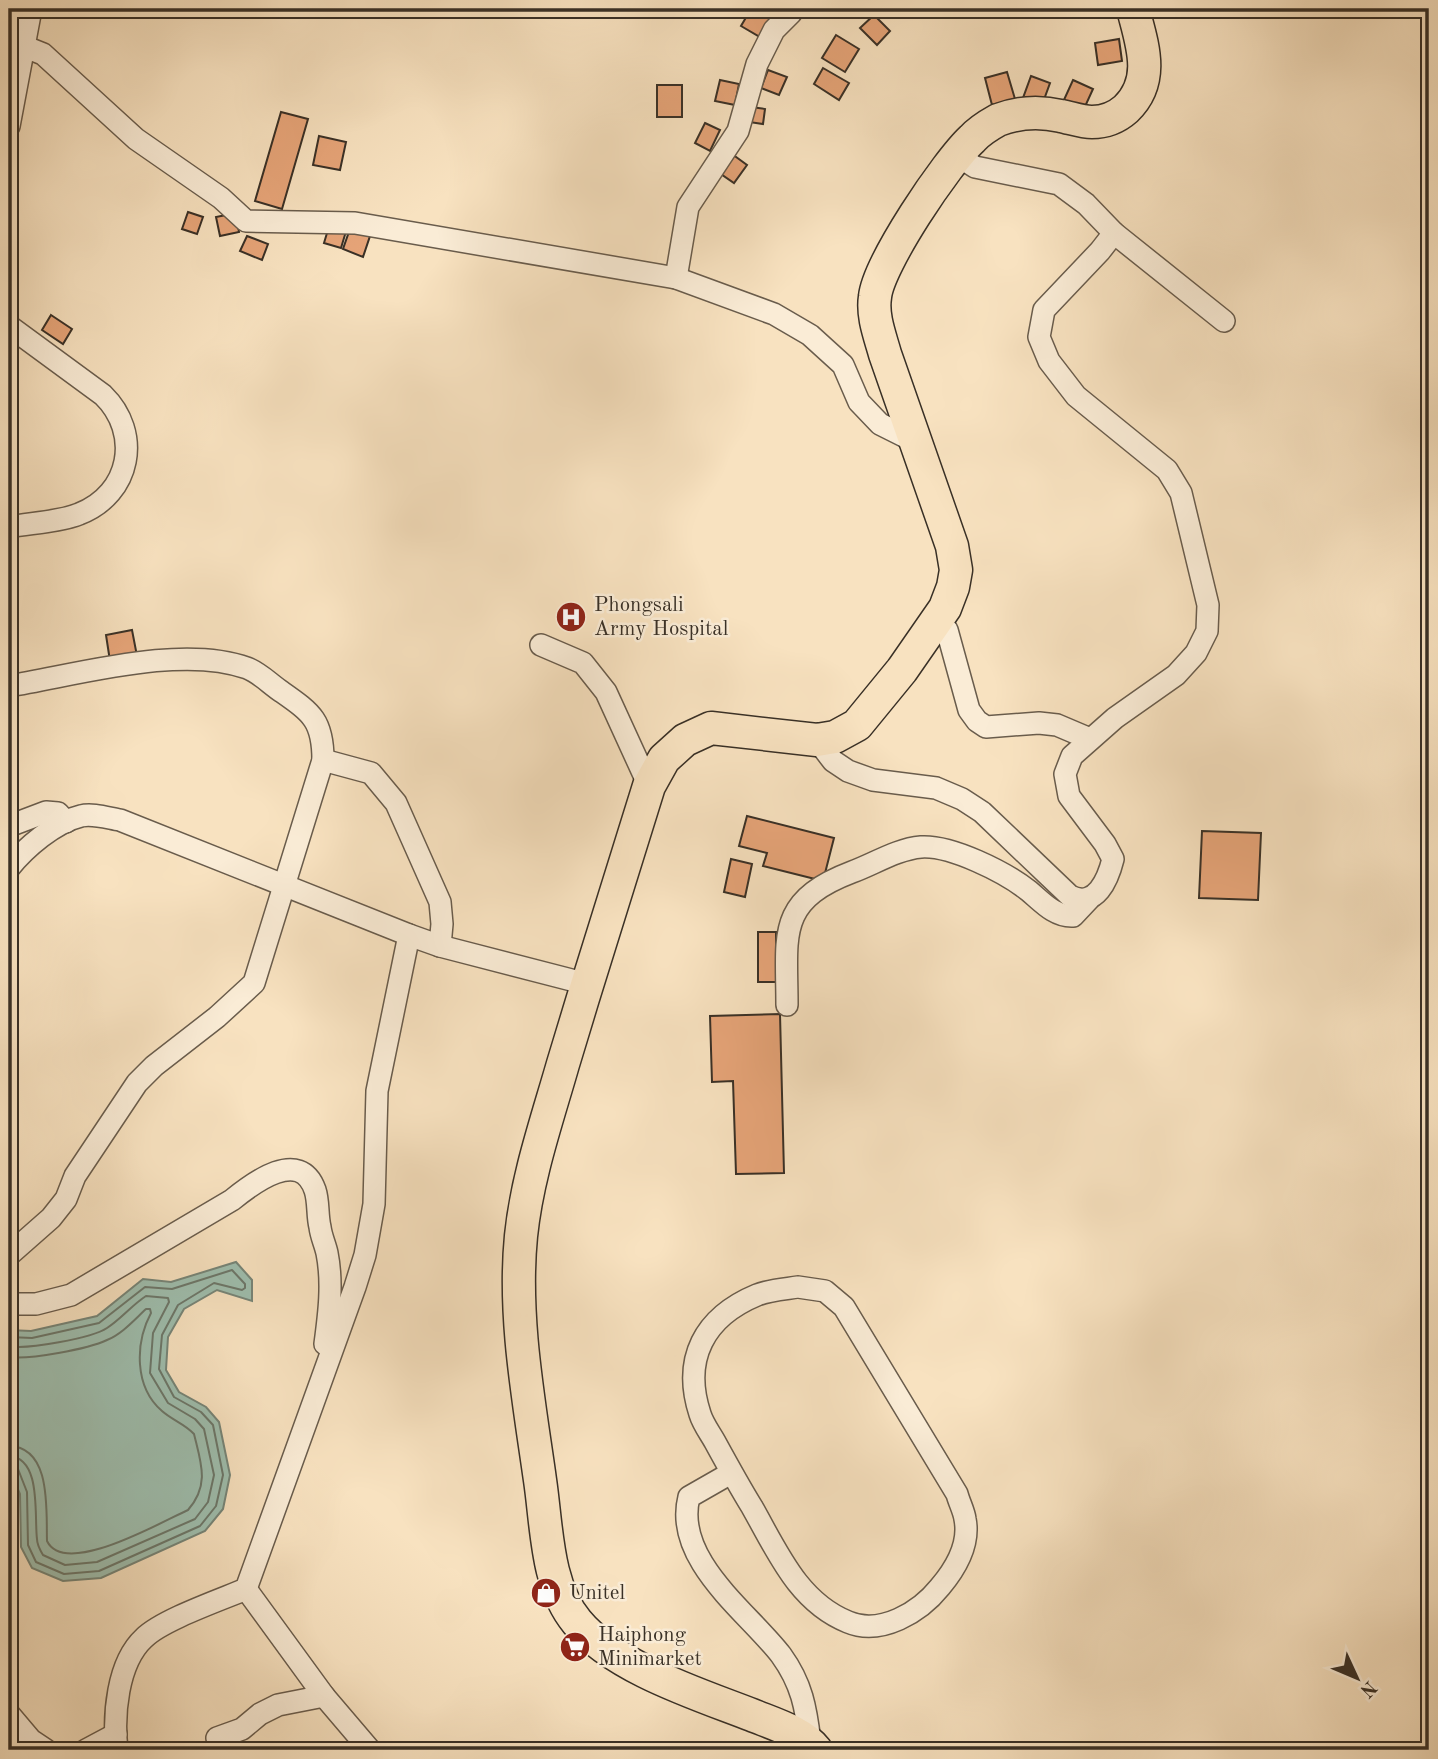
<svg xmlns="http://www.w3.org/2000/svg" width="1438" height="1759" font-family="'Old Standard TT',serif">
<rect width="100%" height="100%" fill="#f8e2c0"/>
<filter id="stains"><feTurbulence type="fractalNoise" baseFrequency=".00286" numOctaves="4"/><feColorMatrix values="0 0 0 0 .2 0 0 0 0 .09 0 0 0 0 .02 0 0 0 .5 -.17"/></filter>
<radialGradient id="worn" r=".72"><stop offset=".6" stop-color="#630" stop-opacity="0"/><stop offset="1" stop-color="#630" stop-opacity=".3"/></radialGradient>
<path fill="#9ebeae" stroke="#768578" stroke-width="2" d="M236 1262 252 1280V1301L217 1290 184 1309 168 1337 166 1370 179 1392 206 1407 219 1422 230 1475 223 1509 205 1531 101 1578 63 1581 32 1568 21 1547 20 1494 9 1469V1330L31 1331 97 1316 143 1279 171 1282Z"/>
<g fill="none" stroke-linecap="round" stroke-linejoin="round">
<g stroke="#6c776a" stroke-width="2">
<path d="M9 1337 32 1338 99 1323 145 1287 172 1289 232 1270 245 1284V1288L242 1290 214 1283 178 1305 162 1335 159 1369 174 1397 201 1412 213 1425 223 1475 216 1506 200 1526 99 1571 64 1574 36 1562 28 1545 27 1492 18 1469 9 1465"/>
<path d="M9 1346C26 1350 92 1338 107 1328 121 1319 132 1305 146 1296L168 1298 169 1302 153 1333 150 1373 168 1403 195 1419 204 1429 214 1475 208 1502 195 1519 97 1562 65 1565 43 1555C40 1550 37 1545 37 1539 34 1516 42 1458 9 1456"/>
<path d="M9 1357C29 1360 88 1349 107 1340 122 1334 134 1320 146 1309H150L151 1313C135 1343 134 1387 162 1411 172 1420 185 1424 194 1434 201 1463 210 1485 188 1510 161 1522 65 1578 47 1541 46 1511 52 1447 9 1446"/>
</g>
</g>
<g fill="#e6a478" stroke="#393026" stroke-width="2">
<path d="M751 9 770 19 760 37 741 26Z"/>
<path d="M758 9H777L772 18Z"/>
<path d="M874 15 890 31 877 45 860 28Z"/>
<path d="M836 35 859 49 845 72 822 58Z"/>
<path d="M1119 39 1122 61 1098 65 1095 43Z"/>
<path d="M823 68 849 83 839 100 814 84Z"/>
<path d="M768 70 787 77 779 95 761 88Z"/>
<path d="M1007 72 1015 99 992 105 985 78Z"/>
<path d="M1031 76 1050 83 1042 105 1023 98Z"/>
<path d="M720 80 739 84 735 105 715 101Z"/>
<path d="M1073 80 1093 89 1083 111 1063 102Z"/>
<rect x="657" y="85" width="25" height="32"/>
<path d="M751 107 765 109 763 124 749 122Z"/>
<path d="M281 112 308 119 282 209 255 201Z"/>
<path d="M705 123 720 130 710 151 695 143Z"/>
<path d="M319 136 346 142 340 170 313 165Z"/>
<path d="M732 154 747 165 734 183 718 172Z"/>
<path d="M188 212 203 217 197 234 182 229Z"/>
<path d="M236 213 239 232 220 236 216 217Z"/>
<path d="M330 223 347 228 341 248 324 243Z"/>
<path d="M351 226 371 233 363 257 343 249Z"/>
<path d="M247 236 268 244 262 260 240 251Z"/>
<path d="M51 315 72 329 63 344 42 330Z"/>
<path d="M132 630 137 656 110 661 106 635Z"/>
<path d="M747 816 834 838 823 881 763 866 767 853 739 846Z"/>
<path d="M1202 831 1261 833 1258 900 1199 898Z"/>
<path d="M731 859 752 864 745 897 724 892Z"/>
<rect x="758" y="932" width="18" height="50"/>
<path d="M780 1014 784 1173 736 1174 733 1081 712 1082 710 1016Z"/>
</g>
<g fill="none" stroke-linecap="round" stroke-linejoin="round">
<g stroke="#695c4c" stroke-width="24">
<g id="minor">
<path d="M23 46 43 54 136 139 221 198 246 221 355 223 676 278 774 314 810 335 843 365 859 402 880 424 916 442"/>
<path d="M9 126 31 9"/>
<path d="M958 156 975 167 1059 184 1086 204 1114 233 1224 321"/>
<path d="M676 278 688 207 738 131 757 64 774 30 791 13"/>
<path d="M9 326 103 395C142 433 131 494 79 514 60 522 30 523 9 527"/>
<path d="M936 622 947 630 969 710 977 721 986 727 1039 723 1057 725 1090 739"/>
<path d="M541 645 583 663 606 692 649 786"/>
<path d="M9 686C77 675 181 644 247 668 260 673 270 684 282 692 312 713 323 721 323 760L254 983 217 1017 154 1066 137 1083 75 1176 66 1199 51 1218 9 1255"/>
<path d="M817 740 833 761 848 771 873 780 936 788 962 799 982 812 1070 896C1096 909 1108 879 1113 859L1105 844 1069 796 1065 774 1072 756 1115 718 1176 675 1196 653 1207 631 1208 605 1181 493 1167 470 1076 396 1049 361 1039 337 1044 310 1100 251 1114 233"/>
<path d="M323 760 371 773 396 803 440 902 442 924 440 946"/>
<path d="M9 826 46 812 58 813 66 822"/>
<path d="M9 868C25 848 55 822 81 816 92 813 108 818 120 820L409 935 440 946 587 984"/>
<path d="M787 1005C787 935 776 901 852 872 874 864 897 849 921 847 951 845 1005 872 1029 891 1042 902 1055 917 1073 916L1089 899"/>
<path d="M798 1287 825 1291 844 1307 957 1494C959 1502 964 1511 965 1519 970 1544 956 1568 940 1587 920 1612 881 1636 848 1622 798 1602 777 1551 752 1507 739 1486 727 1464 715 1442 710 1433 703 1424 700 1414 682 1359 704 1317 757 1295 769 1290 785 1289 798 1287Z"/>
<path d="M9 1304H36L71 1295 232 1200C253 1183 300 1147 315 1190 319 1202 317 1215 320 1227 321 1236 325 1244 327 1253 333 1283 329 1314 325 1344"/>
<path d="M731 1473 689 1497C673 1560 748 1612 781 1655 802 1684 806 1708 810 1742"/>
<path d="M246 1589 324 1696 370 1750"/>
<path d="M9 1714 31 1740 46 1750"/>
<path d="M217 1738 242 1729 260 1714 278 1705 324 1696"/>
<path d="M86 1750 116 1734"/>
<path d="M117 1750C113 1716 117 1663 144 1638 162 1620 220 1600 246 1589L355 1287 365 1255 374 1204 377 1091 409 935"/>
</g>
</g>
<g stroke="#393026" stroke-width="35">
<path id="highway" d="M816 1750C802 1732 774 1724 752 1715 698 1694 615 1668 577 1622 546 1585 547 1527 540 1480 529 1401 513 1317 521 1236 527 1177 547 1120 563 1064 591 971 620 878 649 786L664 759 685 740 711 728 817 740 835 737 857 725 902 670 945 608 953 587 956 570 952 546 885 354C880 336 872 316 875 297 878 264 947 162 972 139 979 131 989 125 998 120 1019 112 1040 111 1061 116 1071 118 1082 122 1092 122 1105 122 1117 117 1126 109 1156 80 1142 44 1133 9"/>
</g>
<use href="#minor" stroke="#faecd6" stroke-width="21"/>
<use href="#highway" stroke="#f8e2c0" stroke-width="32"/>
</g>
<defs>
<g id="hospital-disc" transform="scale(1.575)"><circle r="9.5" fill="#8f2418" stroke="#faecd6"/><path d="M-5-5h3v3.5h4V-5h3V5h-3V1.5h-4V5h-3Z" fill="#fff"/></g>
<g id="shop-disc" transform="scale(1.575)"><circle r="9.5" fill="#8f2418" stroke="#faecd6"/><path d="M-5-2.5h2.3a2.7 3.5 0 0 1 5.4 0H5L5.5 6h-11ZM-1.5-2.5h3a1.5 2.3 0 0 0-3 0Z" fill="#fff"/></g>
<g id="supermarket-disc" transform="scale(1.575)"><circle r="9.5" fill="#8f2418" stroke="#faecd6"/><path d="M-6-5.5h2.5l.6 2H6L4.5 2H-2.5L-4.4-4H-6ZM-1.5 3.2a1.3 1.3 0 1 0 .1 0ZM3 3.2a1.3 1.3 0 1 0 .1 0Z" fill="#fff"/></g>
</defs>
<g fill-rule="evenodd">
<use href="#hospital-disc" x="571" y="617"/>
<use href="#shop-disc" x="546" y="1593"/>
<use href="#supermarket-disc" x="575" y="1647"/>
</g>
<g text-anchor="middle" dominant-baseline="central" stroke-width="5" stroke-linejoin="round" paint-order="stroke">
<g font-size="21" fill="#393026" stroke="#faecd6" text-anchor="start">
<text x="594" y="605">Phongsali<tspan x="594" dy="24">Army Hospital</tspan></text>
<text x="569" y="1593">Unitel</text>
<text x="598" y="1635">Haiphong<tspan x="598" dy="24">Minimarket</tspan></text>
</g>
</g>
<rect width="1438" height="1759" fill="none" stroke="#f8e2c0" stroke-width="35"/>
<rect x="10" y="10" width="1417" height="1738" fill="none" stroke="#393026" stroke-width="3.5"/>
<rect x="18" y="18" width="1403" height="1724" fill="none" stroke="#393026" stroke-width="2"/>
<g transform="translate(1357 1678) rotate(134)" stroke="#faecd6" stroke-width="5" paint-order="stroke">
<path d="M0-5L12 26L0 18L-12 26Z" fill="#393026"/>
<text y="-10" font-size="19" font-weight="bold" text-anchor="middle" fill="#393026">N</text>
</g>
<rect width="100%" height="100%" filter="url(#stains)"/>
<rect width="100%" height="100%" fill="url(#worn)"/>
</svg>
